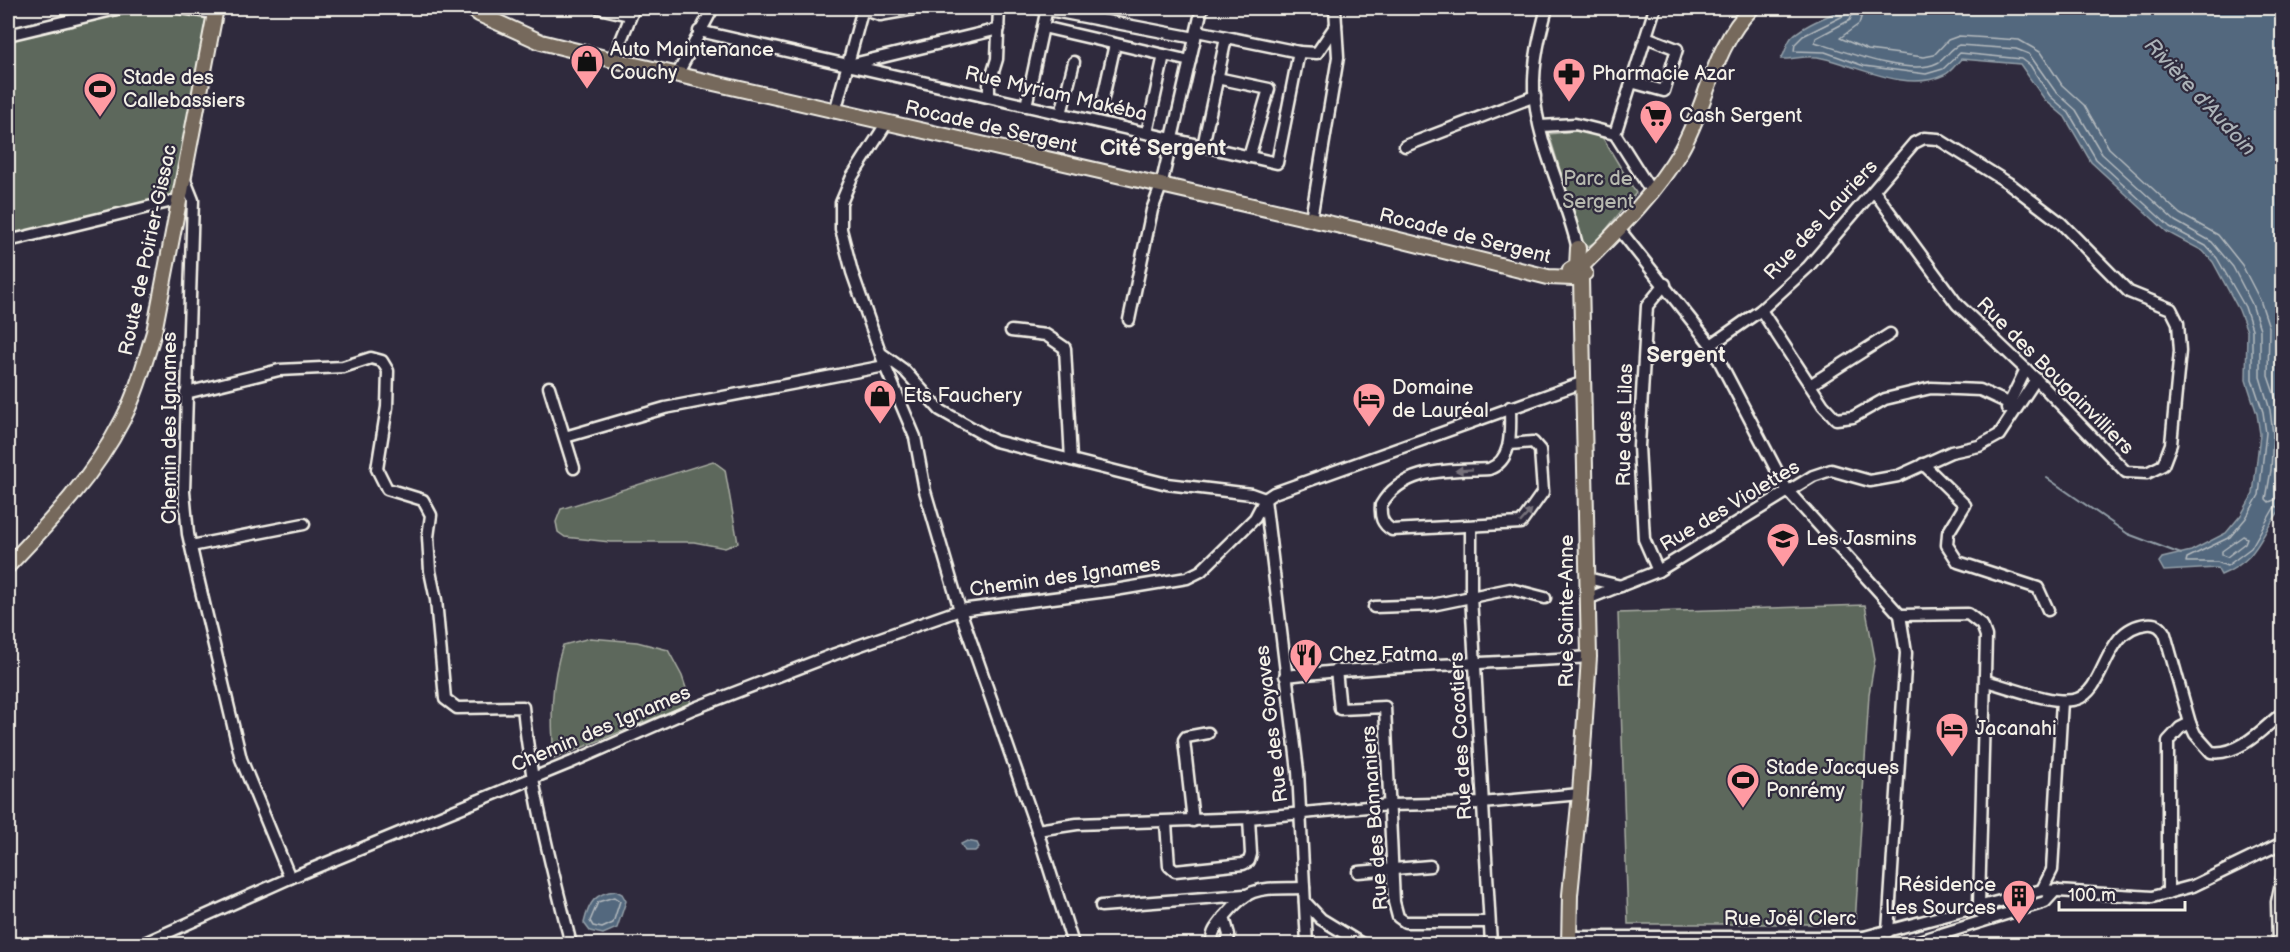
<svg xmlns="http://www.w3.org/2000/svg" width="2290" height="952" font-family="'Balsamiq Sans',sans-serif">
<rect width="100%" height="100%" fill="#2f2a3d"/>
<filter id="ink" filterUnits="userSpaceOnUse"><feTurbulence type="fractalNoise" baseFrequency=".0167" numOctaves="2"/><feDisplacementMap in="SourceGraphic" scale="12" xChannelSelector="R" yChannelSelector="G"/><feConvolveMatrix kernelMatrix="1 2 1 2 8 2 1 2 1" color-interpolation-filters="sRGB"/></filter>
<g filter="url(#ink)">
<g fill="#5d685c" stroke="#a8aca2" stroke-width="1.5">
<path d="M134 8H158L210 17 179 198 17 237 8 197V40Z"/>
<path d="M1577 131 1601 135 1636 193 1596 242 1584 248 1549 134Z"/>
<path d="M713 461 725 470 738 543 725 548 694 542H610L565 537 558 532 556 522 561 509Z"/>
<path d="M1865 605 1875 659 1869 694 1855 924H1628L1618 613Z"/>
<path d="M590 638 637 642 668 650 682 676 691 703 554 759C551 720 550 683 563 645Z"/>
</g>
<g fill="#53687e" stroke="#939fa8" stroke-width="1.5">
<path d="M1847 8H2282V508C2258 536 2261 558 2221 575L2217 568 2164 571 2159 562 2162 558 2191 551 2226 533 2241 515 2253 494 2260 434 2257 414 2246 380 2247 331 2239 310 2213 262 2203 251 2167 232 2091 162 2065 117 2045 100 2020 64 1961 59C1956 64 1951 72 1944 75 1907 93 1858 66 1822 58 1808 54 1795 60 1781 59 1786 52 1785 48 1789 41 1795 28 1833 14 1847 8Z"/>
<path d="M967 841 977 843 979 847 975 851H965L961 844Z"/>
<path d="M616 891 622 894 626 901 617 928 603 934 590 931 584 923C589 902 595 893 616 891Z"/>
</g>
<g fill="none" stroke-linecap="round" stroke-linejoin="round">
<g stroke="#b4babe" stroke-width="1.5">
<path d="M1848 8 1845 15 1803 36 1795 44 1794 51 1825 52 1864 66 1926 74 1943 69 1960 53 2022 59 2030 65 2050 96 2069 113 2096 159 2170 227 2206 246 2217 258 2245 307 2252 329V379L2263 412 2266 433 2259 495 2246 518 2230 537 2187 558 2186 562H2217L2227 566 2251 548 2274 508 2282 505"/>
<path d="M1855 8 1850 20 1816 38 1815 42C1843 51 1911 77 1937 63 1946 59 1949 49 1959 45L2016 49 2029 54 2055 91 2076 110 2102 154 2175 221 2212 242 2233 267 2252 304 2260 329V377L2270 410 2273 434 2271 470 2266 499 2269 502 2282 497"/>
<path d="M1864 8 1859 24 1840 38 1868 50 1924 57 1934 55 1948 40 1959 36 2019 40 2040 52 2062 85 2084 105 2109 148 2180 214 2218 235 2242 265 2260 300 2269 327 2268 376 2279 408 2282 432 2278 485 2282 488"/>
<path d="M2243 536 2247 538 2245 543 2227 557 2222 555V551Z"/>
<path d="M614 897 620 901 613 923 602 928 593 926 590 921 598 902Z"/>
</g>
<path stroke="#939fa8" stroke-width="2" d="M2047 478 2128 534 2181 554"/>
<g stroke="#f4f1e8" stroke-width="15">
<g id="minor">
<path d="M181 8 215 13"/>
<path d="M599 8 630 15"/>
<path d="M858 8 880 15 920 8"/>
<path d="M1038 8 1195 38"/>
<path d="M1547 8C1540 34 1533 62 1534 90 1537 147 1568 199 1579 254"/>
<path d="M1043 27 1164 55 1147 133"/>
<path d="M699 31 1277 163 1299 52 1317 53 1336 25"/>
<path d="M1197 31 1299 52"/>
<path d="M8 35 121 8"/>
<path d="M1164 55 1190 61"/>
<path d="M613 60 634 8"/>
<path d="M853 64 999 29"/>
<path d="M677 75 713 8"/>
<path d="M1217 78 1269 89 1249 157"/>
<path d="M1631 82 1664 91 1677 49 1646 37"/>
<path d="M989 97V85L997 59 999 8"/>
<path d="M1103 98 1115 44"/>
<path d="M1026 106 1047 8"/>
<path d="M835 112 863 8"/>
<path d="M1061 114 1074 62"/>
<path d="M886 124 852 177 841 203V229L852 272 885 366 915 437 925 491 960 610 1037 830 1073 944"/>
<path d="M1541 126 1575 124 1615 134"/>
<path d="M1203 146 1226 38"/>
<path d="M1405 146 1535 96"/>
<path d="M185 180 193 200 184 492 188 534 197 574 241 759 290 878 572 762 695 708 835 654 960 610 1115 590 1187 578 1201 571 1255 518 1265 499 1274 493 1584 382"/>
<path d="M1651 191 1615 134 1655 8"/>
<path d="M1311 219 1338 57 1335 8"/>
<path d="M1619 229 1711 345 1787 490 1900 615 1906 653 1888 932"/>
<path d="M8 241 181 199"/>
<path d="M1761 310 1823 405 1836 419 1853 417 1885 399 1931 388 1980 390 2008 403"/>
<path d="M1129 320 1152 210 1161 186 1202 8"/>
<path d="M1011 331 1046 335 1065 348 1071 460"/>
<path d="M1711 345 1761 310 1808 267 1914 143 1924 138 1938 139 2010 184 2061 223 2129 292 2171 309 2178 323 2180 351 2171 444 2163 465 2147 473 2126 472 2036 379 1957 304 1874 191"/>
<path d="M882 354 904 370 940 410 995 441 1167 484 1251 494 1265 499 1298 771 1307 944"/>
<path d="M1810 385 1890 334"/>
<path d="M549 387 574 468"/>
<path d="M186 393 279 370 343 367 371 358 382 361 388 371 387 407 377 469 387 489 423 500 431 515 428 537 430 571 436 600 445 699 457 708 523 707C531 788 551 866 571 944"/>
<path d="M1510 407C1510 428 1514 460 1489 469 1450 471 1404 466 1381 505 1380 517 1382 524 1392 530L1521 523 1543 492 1540 450 1533 442 1510 444"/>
<path d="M2007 408 2026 369"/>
<path d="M565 437 665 408 885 366"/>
<path d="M1923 464 1965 505 1948 533 1947 545 1958 562 2038 588 2048 610"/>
<path d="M1471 527V596L1491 944"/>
<path d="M191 546 304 524"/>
<path d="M1658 571 1644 539 1639 446 1647 306 1665 284"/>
<path d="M1587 578 1621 586"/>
<path d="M1587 599 1658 571 1813 476 1831 470 1870 481 1898 476 1951 452 1979 446 1999 435 2036 379"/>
<path d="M1374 607 1432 605 1510 589 1545 598"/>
<path d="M1900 615 1968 614 1982 625 1986 636 1979 905"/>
<path d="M1336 670 1340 709 1385 707 1394 902 1398 917 1405 922H1489"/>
<path d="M1285 676C1386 665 1488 664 1589 657"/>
<path d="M1986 681C2009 687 2056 706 2077 699 2107 689 2103 628 2147 624 2155 623 2161 626 2165 634L2190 723 2195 734 2211 752C2238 756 2262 730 2282 713"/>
<path d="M1193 821 1184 740 1186 737 1208 733"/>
<path d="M1166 823 1169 866 1175 871 1243 864 1249 861 1251 854 1249 818"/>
<path d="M1037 830 1077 824 1249 818 1389 805 1482 803 1580 794"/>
<path d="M1358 872 1430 866"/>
<path d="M2042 890 2052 870 2062 701"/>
<path d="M2168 893V741L2180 728 2190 723"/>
<path d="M1305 902 1321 919 1362 944"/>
<path d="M1101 906 1245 895"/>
<path d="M1224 917 1229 935 1227 944"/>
<path d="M1568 937H1864L2042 890 2152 897 2193 886 2282 843"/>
<path d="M1864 937 1879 944"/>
<path d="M142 944 290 878"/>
<path d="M1213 944C1210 934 1216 928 1222 920 1250 883 1262 889 1304 888"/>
<path d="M1909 944 2045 902 2056 890"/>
<path d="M2278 944 2277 902 2282 878"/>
</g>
</g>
<g stroke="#f4f1e8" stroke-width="18">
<g id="major">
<path d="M471 8 479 14 541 42 613 60 1367 232 1548 277 1573 278 1585 273"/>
<path d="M1583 265C1618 230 1656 193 1681 150 1708 103 1713 46 1752 8"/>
<path d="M1570 270 1577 266 1578 248"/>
<path d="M8 566C52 520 94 476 123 419 137 392 145 361 154 332L216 8"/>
<path d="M1569 944 1570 895 1580 794 1589 657 1581 278"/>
</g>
</g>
<use href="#minor" stroke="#2f2a3d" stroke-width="10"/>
<use href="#major" stroke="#76695c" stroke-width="14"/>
</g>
<defs><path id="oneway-solid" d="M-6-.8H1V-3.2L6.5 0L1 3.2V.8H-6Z" transform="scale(1.5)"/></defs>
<g fill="#747079">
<use href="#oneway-solid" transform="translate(1464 470) rotate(176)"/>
<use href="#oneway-solid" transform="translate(1526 516) rotate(-48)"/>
</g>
</g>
<defs>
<g id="shop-pin" transform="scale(1.725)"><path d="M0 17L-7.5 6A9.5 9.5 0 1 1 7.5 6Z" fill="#ff9aa2" stroke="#2f2a3d"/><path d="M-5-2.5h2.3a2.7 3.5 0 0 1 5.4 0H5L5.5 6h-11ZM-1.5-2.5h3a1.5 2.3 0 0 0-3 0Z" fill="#111"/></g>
<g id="pharmacy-pin" transform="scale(1.725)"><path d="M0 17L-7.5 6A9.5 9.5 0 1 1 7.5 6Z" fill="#ff9aa2" stroke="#2f2a3d"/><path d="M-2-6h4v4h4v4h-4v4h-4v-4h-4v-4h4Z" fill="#111"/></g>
<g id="stadium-pin" transform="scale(1.725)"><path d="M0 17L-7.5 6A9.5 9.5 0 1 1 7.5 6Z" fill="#ff9aa2" stroke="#2f2a3d"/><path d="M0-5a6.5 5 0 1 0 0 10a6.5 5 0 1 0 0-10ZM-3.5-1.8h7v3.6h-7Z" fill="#111"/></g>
<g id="supermarket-pin" transform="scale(1.725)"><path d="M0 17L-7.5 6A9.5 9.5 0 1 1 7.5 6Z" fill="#ff9aa2" stroke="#2f2a3d"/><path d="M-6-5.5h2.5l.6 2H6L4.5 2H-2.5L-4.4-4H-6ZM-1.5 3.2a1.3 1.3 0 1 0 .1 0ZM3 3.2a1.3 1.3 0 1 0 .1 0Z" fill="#111"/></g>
<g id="hotel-pin" transform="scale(1.725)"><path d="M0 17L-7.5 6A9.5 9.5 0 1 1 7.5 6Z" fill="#ff9aa2" stroke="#2f2a3d"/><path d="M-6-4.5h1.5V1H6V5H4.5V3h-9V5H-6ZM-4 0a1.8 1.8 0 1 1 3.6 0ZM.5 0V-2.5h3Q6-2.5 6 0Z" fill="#111"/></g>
<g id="school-pin" transform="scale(1.725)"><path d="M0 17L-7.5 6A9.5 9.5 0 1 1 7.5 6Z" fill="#ff9aa2" stroke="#2f2a3d"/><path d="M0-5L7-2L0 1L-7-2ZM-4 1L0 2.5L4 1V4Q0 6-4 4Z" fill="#111"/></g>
<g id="restaurant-pin" transform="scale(1.725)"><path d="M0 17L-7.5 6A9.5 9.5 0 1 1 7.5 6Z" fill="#ff9aa2" stroke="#2f2a3d"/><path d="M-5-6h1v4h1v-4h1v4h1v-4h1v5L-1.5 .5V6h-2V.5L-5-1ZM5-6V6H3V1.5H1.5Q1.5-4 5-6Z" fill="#111"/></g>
<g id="building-pin" transform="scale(1.725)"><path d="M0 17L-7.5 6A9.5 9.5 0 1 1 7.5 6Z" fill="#ff9aa2" stroke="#2f2a3d"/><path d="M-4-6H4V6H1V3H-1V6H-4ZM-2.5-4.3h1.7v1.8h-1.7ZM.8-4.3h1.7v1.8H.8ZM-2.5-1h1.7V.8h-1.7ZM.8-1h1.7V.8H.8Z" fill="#111"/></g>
</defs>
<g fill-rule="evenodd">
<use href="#shop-pin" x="587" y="61"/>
<use href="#pharmacy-pin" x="1569" y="74"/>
<use href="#stadium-pin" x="100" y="89"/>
<use href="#supermarket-pin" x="1656" y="116"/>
<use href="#shop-pin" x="880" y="396"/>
<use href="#hotel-pin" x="1369" y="399"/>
<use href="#school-pin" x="1783" y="539"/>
<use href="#restaurant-pin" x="1306" y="655"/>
<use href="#hotel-pin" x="1952" y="729"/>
<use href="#stadium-pin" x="1743" y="780"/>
<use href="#building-pin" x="2019" y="896"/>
</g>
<g text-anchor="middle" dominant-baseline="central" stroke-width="4.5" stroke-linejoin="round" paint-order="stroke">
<g font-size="20" fill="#f4f1e8" stroke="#2f2a3d" text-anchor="start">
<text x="610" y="50">Auto Maintenance<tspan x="610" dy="23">Couchy</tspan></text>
<text x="1592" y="74">Pharmacie Azar</text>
<text x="123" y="78">Stade des<tspan x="123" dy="23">Callebassiers</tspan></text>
<text x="1679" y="116">Cash Sergent</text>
<text x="1392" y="388">Domaine<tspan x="1392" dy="23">de Lauréal</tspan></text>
<text x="903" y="396">Ets Fauchery</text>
<text x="1806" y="539">Les Jasmins</text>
<text x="1329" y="655">Chez Fatma</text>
<text x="1975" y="729">Jacanahi</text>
<text x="1766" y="768">Stade Jacques<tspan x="1766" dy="23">Ponrémy</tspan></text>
<text x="1996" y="885" text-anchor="end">Résidence<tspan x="1996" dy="23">Les Sources</tspan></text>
</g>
<g font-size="20" fill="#f4f1e8" stroke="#2f2a3d">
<text transform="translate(1056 94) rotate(13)">Rue Myriam Makéba</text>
<text transform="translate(991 127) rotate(13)">Rocade de Sergent</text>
<text transform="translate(1821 220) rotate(-47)">Rue des Lauriers</text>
<text transform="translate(1465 236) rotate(14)">Rocade de Sergent</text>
<text transform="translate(148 250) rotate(-78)">Route de Poirier-Gissac</text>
<text transform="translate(2055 376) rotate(45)">Rue des Bougainvilliers</text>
<text transform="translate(1625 425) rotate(-89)">Rue des Lilas</text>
<text transform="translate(170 428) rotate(-90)">Chemin des Ignames</text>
<text transform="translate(1730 506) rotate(-31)">Rue des Violettes</text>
<text transform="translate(1065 577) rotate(-8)">Chemin des Ignames</text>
<text transform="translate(1567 611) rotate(-90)">Rue Sainte-Anne</text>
<text transform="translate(1272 724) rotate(-97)">Rue des Goyaves</text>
<text transform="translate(601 729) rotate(-23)">Chemin des Ignames</text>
<text transform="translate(1461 736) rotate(-93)">Rue des Cocotiers</text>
<text transform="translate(1375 818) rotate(-94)">Rue des Bannaniers</text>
<text x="1790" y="919">Rue Joël Clerc</text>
</g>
<g font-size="20" fill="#b8bab0" stroke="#2f2a3d">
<text x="1598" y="179">Parc de<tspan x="1598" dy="23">Sergent</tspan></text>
</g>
<g font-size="21" font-style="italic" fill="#acb3b8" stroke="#2f2a3d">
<text transform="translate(2200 97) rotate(47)">Rivière d'Audoin</text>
</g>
<g font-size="22" font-weight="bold" fill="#f4f1e8" stroke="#2f2a3d">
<text x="1163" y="148">Cité Sergent</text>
<text x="1686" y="355">Sergent</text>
</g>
</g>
<rect width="2290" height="952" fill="none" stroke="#2f2a3d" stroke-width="30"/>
<rect x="15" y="15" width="2260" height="922" fill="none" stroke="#f4f1e8" stroke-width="2" filter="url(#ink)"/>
<path d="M2059 901v9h126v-9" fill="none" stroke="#f4f1e8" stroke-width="3"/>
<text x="2068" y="901" font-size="18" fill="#f4f1e8" stroke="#2f2a3d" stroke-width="4.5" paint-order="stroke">100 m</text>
</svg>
